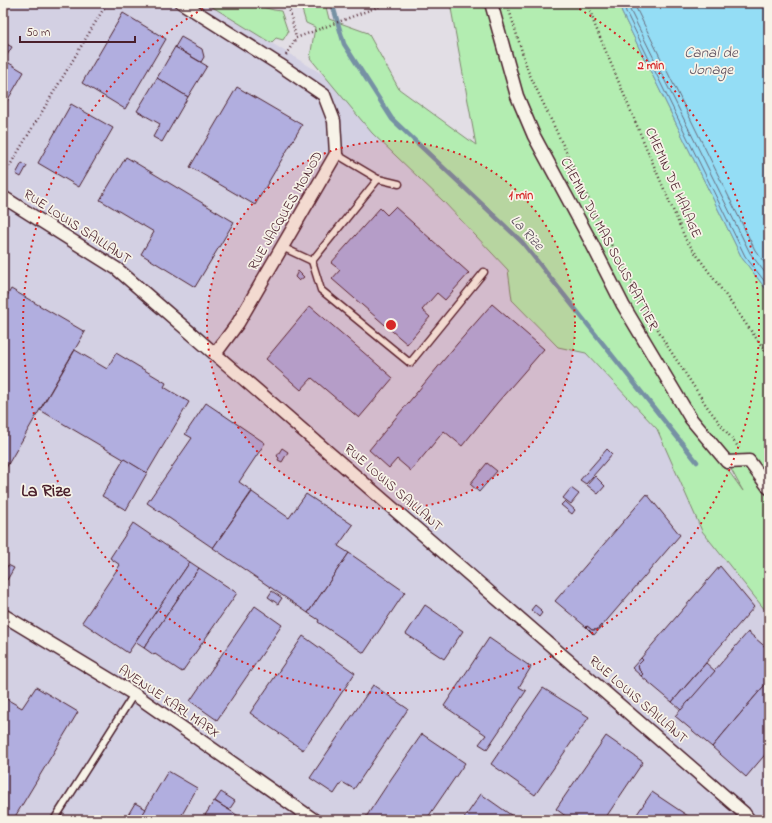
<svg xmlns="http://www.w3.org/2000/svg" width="772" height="823" font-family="'Indie Flower',sans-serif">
<rect width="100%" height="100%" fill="#e2dee5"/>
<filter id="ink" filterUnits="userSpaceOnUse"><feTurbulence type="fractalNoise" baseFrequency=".025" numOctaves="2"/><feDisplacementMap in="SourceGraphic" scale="8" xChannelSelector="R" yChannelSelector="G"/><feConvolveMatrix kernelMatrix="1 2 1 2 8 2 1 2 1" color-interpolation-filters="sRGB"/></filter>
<g filter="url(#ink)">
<path fill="#d3d0e3" d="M3 3H206L327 77 769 548V820H3Z"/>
<g fill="#b3edb1" stroke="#7e866e" fill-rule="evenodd">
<path d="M206 3H266L262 7 274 10 281 11 288 32 283 40 276 38 271 43Z"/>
<path d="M300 3H325L329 19 368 33 399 89 476 145 450 3H620L622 13 742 258 769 293V615L702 531 657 429 586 353 558 347 512 300 508 270 443 201 372 133 310 58 315 27 306 23ZM696 426 727 462 743 491Z"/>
</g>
<path fill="#94ddf5" stroke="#7691a4" d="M620 3H769V293L742 258 622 13Z"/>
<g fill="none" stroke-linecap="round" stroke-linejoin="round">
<g stroke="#686b7c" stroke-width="1">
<path d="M624 3 626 12 745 256 769 287"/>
<path d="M629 3 630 10 750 253 769 278"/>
<path d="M635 3 636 8 755 250 769 269"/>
</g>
<path stroke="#7691a4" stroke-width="4.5" d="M332 3 344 44 392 119 522 242 697 462"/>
</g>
<g fill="#b1aedf" stroke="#4a1f2b">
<path d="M123 13 166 39 125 109 82 83Z"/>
<path d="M181 37 202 49 204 57 201 62 175 47Z"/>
<path d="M3 42 12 47 4 60 24 72 3 108Z"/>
<path d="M175 47 207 66 188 97 157 78Z"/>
<path d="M157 78 188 97 162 142 153 137 160 124 137 111Z"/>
<path d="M237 87 302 125 255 205 190 167Z"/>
<path d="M71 104 113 128 79 187 38 163Z"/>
<path d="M126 157 234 222 195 287 141 254 154 232 100 200Z"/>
<path d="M22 163 27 166 21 177 16 174Z"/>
<path d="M395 207 469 273 445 300 437 293 422 310 430 317 407 344 332 279 340 270 331 263 380 208 387 215Z"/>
<path d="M298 271 304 277 299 281 295 277Z"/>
<path d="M11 289 85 332 3 473V303Z"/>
<path d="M492 304 544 349 497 403 462 446 444 431 411 471 397 459 389 468 369 450 457 344Z"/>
<path d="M310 306 393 378 359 418 312 378 301 390 266 359Z"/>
<path d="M75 350 107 369 116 353 166 383 164 387 189 402 147 473 40 410Z"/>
<path d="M206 403 265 443 239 482 252 491 213 548 147 503 192 438 185 434Z"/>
<path d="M282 448 288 452 282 462 278 460 279 458 277 456Z"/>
<path d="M607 449 612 454 586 484 580 480Z"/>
<path d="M124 459 147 473 126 510 102 496Z"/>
<path d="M487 463 497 471 479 492 470 484Z"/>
<path d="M379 475 388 483 386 485 377 477Z"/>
<path d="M595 476 605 486 598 494 587 485Z"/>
<path d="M571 488 579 494 571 504 563 498Z"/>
<path d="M252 492 289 518 306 494 353 525 338 546 349 553 308 613 213 548Z"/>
<path d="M647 494 680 535 602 626 601 625 597 630H592L587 626 586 627 555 601Z"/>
<path d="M565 501 575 510 572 514 561 505Z"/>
<path d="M133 523 190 562 128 653 82 622 120 565 110 558Z"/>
<path d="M349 553 405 592 364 653 318 622 319 620 308 613Z"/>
<path d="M190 562 199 568 144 648 135 642Z"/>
<path d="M8 565 14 568 7 580 3 578V574Z"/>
<path d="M720 566 754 607 672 702 641 676 643 674 639 670 638 665 643 660 641 658Z"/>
<path d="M199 568 237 593 182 672 155 654 154 655 144 648Z"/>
<path d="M272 591 282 598 278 604 268 597Z"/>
<path d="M425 605 463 631 444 659 406 634Z"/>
<path d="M535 605 541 610 540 611 542 613 539 617 531 610Z"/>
<path d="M255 606 282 625 217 720 190 701Z"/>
<path d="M601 625 602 626 594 635 586 627 587 626 592 630H597Z"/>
<path d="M748 632 769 650V680L712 747 675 716Z"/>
<path d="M303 636 355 673 303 750 250 713Z"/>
<path d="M489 638 531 667 519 687 526 691 487 749 479 744 486 735 444 706Z"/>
<path d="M641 658 643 660 638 665 639 670 643 674 641 676 632 668Z"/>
<path d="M706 663 715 671 681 710 672 702Z"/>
<path d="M769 680V750L746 777 712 747Z"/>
<path d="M373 685 408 709 354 789 342 782 334 794 310 778Z"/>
<path d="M36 687 78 712 13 820H3V697L22 708Z"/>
<path d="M543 688 589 717 535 795 491 764Z"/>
<path d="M422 734 465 763 426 820H364L391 779Z"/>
<path d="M606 736 643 762 604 820H571L556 809Z"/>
<path d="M168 771 197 788 179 820H139Z"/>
<path d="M221 792 235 801 229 810 215 801Z"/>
<path d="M652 792 694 820H633Z"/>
<path d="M481 794 518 820H463Z"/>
<path d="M214 801 229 810 245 820H202Z"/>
<path d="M135 803 146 809 139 820H125Z"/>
</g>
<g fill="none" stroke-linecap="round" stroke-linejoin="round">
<g stroke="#4a1f2b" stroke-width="9">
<g id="service">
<path d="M378 179 399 184"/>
<path d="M282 247 312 261 378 179 336 154"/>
<path d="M312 261 321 290 410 363 484 272"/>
<path d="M54 820 134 694"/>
</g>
</g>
<g stroke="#4a1f2b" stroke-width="15">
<g id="minor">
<path d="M182 3 280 65 324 95 334 121 336 154 238 323 215 354"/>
<path d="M491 3 517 96 534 136 591 242 623 305 691 419 727 462 749 461 769 488"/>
<path d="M3 197 117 269 744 813 749 820"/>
<path d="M3 615 134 694 314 820"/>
</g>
</g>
<g stroke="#4a1f2b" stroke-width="2.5" stroke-dasharray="1 3" stroke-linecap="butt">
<path d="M288 3 296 38"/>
<path d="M507 3 528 71 603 230 666 344 708 408 739 448"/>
<path d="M588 3 594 23 648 152 686 240 769 356"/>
<path d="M296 38 388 3"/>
<path d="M286 55 296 38"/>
<path d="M3 177 107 3"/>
</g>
<use href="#service" stroke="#f7f3e8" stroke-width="6"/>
<use href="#minor" stroke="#f7f3e8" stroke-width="12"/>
</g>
</g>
<circle cx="391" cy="325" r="184" fill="#d62828" fill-opacity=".12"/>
<g fill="none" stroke="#d62828" stroke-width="2" stroke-dasharray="2 4">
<circle cx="391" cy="325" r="184"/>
<path d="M569 3A368 368 0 1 1 213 3"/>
</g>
<g text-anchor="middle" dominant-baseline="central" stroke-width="3.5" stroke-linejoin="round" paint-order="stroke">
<g font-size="14" fill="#4a1f2b" stroke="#f7f3e8">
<text transform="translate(673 183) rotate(66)">CHEMIN DE HALAGE</text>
<text transform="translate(286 211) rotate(-60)">RUE JACQUES MONOD</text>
<text transform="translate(77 227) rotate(33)">RUE LOUIS SAILLANT</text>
<text transform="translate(609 244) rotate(62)">CHEMIN DU MAS SOUS RATTIER</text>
<text transform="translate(393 488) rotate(41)">RUE LOUIS SAILLANT</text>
<text transform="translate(638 700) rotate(41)">RUE LOUIS SAILLANT</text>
<text transform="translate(169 702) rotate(34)">AVENUE KARL MARX</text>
</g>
<g font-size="15" font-style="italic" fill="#5c4e5e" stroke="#f7f3e8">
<text x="711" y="53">Canal de<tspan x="711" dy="17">Jonage</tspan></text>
<text transform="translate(527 233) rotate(47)">La Rize</text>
</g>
<g font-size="18" font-weight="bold" fill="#4a1f2b" stroke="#f7f3e8">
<text x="46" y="492">La Rize</text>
</g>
</g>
<circle cx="391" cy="325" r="6" fill="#d62828" stroke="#f7f3e8" stroke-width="2"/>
<g font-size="12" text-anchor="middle" font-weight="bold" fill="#d62828" stroke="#f7f3e8" stroke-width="3.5" stroke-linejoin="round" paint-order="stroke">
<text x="651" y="69">2 min</text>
<text x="521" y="199">1 min</text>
</g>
<rect width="772" height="823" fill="none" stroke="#f7f3e8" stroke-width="16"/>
<rect x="8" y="8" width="756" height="807" fill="none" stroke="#4a1f2b" stroke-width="1.5" filter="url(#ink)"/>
<path d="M20 36v6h115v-6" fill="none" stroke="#4a1f2b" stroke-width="2"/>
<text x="26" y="36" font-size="12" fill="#4a1f2b" stroke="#f7f3e8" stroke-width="3" paint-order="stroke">50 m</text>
</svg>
